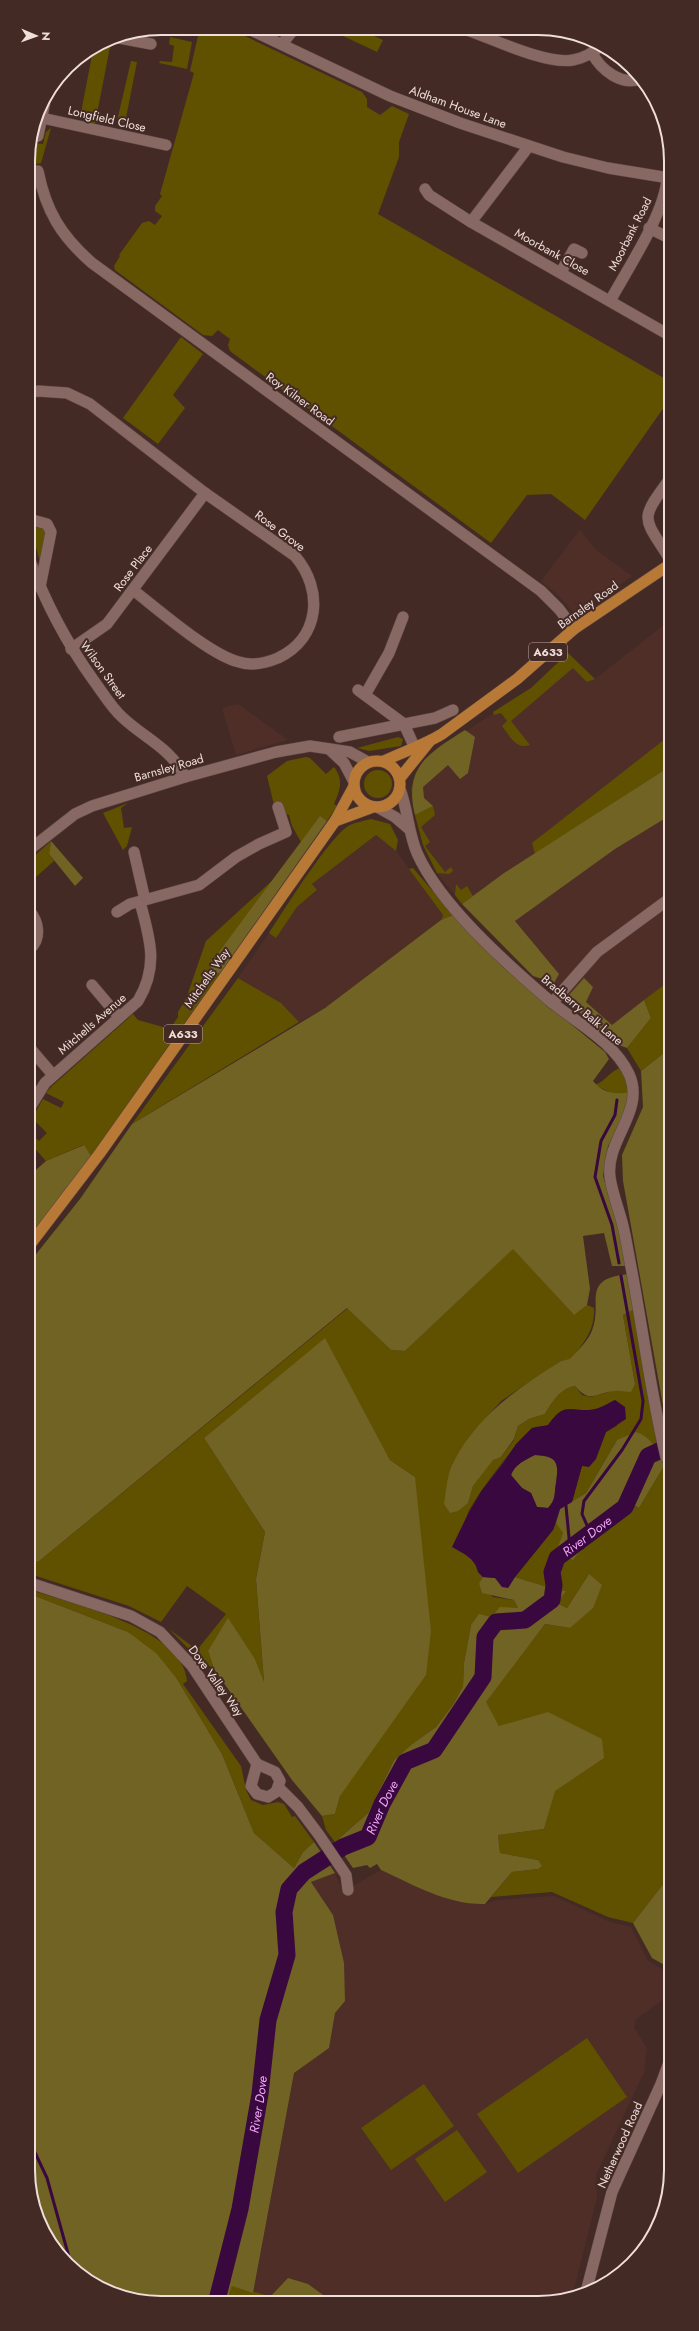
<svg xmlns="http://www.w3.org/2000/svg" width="699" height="2331" font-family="Jost,sans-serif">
<rect width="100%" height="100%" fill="#442a25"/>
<g fill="#502e28">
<path d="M580 530 596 550 632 576 576 615 560 597 541 581Z"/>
<path d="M669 621V767L504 873 462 904 437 873 423 845 413 804 411 789 415 773 424 759 531 688 568 653 595 679Z"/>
<path d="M238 704 288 740 236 755 222 708Z"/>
<path d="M669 816V981L612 1025 586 1002 584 978 568 996 554 983 559 974 515 921 615 849Z"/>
<path d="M376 835 396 851 443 915 441 920 325 1008 299 1022 281 1003 238 978 269 933 276 938 297 907 317 891 312 884Z"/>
<path d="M381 1870 443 1897 485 1904 496 1900 554 1896 610 1922 631 1927 648 1961 671 1974V1994L636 2019 634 2028 647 2048 644 2072 596 2175 597 2197 572 2297 564 2300H252L294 2073 329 2048 335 2013 345 2001 333 1915 311 1882 335 1873 343 1892Z"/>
<path d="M30 2174 53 2245 42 2229 31 2196Z"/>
</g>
<g fill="#5f5100">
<path d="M200 28H228L362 92 367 99V107L380 115 392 106 409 114 399 142V157L378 214 669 381V400L585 520 551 494 527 495 491 543 230 351 228 345 230 339 218 330 212 336 203 335 115 270 114 266 120 256 119 255 142 223 149 221 155 225 162 216 155 211V206L162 196 160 194 194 73 190 71 198 36H202L203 31 199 30Z"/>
<path d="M344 29H366L365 32 383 40 377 52 341 35Z"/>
<path d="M170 37 192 42 187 69 159 63 160 61 172 62 174 46 169 44Z"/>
<path d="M109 39 111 42 95 124 80 118 93 50Z"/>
<path d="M131 61 137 62 125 123 117 121Z"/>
<path d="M51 128 41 163 33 165 32 143 43 144 46 132Z"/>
<path d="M181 337 203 354 173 395 185 408 158 444 123 418Z"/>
<path d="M29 522H31L34 527 43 528 46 531 40 562Z"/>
<path d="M568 653 595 679 587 682 573 668 511 721 530 745C516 750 510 736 502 726L507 721 501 713 494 715 493 712 531 688Z"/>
<path d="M669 736V767L535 854 532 843Z"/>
<path d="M398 737 403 739 401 746 369 751 357 748Z"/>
<path d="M306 757 310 758 326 774 334 767C344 780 340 790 334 804L337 806 327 821 320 817 301 842 292 826 289 815 284 813 283 803 274 805 267 776 287 761Z"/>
<circle cx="378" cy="784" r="14"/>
<path d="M128 803 121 808 124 828 132 827 127 846 123 850 103 813Z"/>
<path d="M433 806 435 815 421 827 430 842 425 846 445 872 451 867 453 871 449 874 437 873 423 845 415 815Z"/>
<path d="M371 819 390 824 398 840 396 851 376 835 312 884 317 890 297 907 276 938 269 933C283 912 331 834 350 825 356 822 364 821 371 819Z"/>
<path d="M51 841 49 854 54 861 29 883V861Z"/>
<path d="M413 868 453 915 441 920 443 915 409 869Z"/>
<path d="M275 878 210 964 212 973H220L91 1156 83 1145 46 1161 29 1142V1132L39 1141 47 1133 32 1118 43 1099 61 1108 64 1102 46 1093 51 1087 133 1014 138 1020 170 1029 178 1017V1012L186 999 206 941Z"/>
<path d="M456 884 461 890 467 886 473 896 462 904 455 895Z"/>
<path d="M238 978 281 1003 299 1022 132 1124Z"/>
<path d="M669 981V1049L641 1071 627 1048 651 1018 644 1000Z"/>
<path d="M620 1068 627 1079 630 1092 615 1095 595 1085C607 1080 610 1071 620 1068Z"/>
<path d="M513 1248 573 1314 587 1305 594 1308C595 1330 584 1343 570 1360L561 1361 501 1401 470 1436 468 1503 473 1486 493 1459 501 1457 514 1440 518 1426 529 1419 545 1414C552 1402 561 1388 575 1386L582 1395 591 1397 635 1384 623 1315 635 1309 661 1456 617 1440 586 1493 572 1502 582 1466 601 1444 606 1432 617 1426 615 1400C607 1404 598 1410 588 1410 566 1410 563 1404 548 1426 543 1426 535 1426 531 1429 520 1438 469 1504 467 1516 464 1528 468 1544 469 1556L476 1563 478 1572 483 1577 479 1583 493 1597 514 1600 518 1608 471 1625 464 1663 463 1686 454 1703 436 1727 412 1744 394 1760 368 1813 335 1842 326 1830 322 1816 335 1814 340 1796 415 1477 390 1460 325 1339 204 1438 265 1532 256 1579 264 1683 255 1659 208 1651 214 1669 198 1658 169 1629 197 1650 226 1614 187 1586 161 1622 129 1606 30 1574V1559L38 1562 348 1308 391 1350 405 1351Z"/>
<path d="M664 1466 670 1472V1875L633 1923 608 1917 552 1892 491 1897 512 1872 538 1869V1860L500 1853 498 1835 544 1829 554 1791 603 1758 499 1726 485 1702 545 1624 570 1628 589 1574 567 1608 557 1603 565 1591C548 1588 532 1582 515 1577L553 1530 556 1523 583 1550 595 1531 625 1500 639 1508Z"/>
<path d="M30 1590C71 1603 184 1629 187 1681L183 1684 241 1766 246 1790 251 1800 263 1805 278 1802 284 1804 292 1817 295 1816 314 1842 303 1852 294 1868 254 1833 222 1754 177 1679 128 1632 30 1594Z"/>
<path d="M587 2038 627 2097 518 2173 477 2114Z"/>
<path d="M424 2084 454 2126 391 2170 361 2128Z"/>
<path d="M457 2130 487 2172 445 2202 415 2159Z"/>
<path d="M232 2285C241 2289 270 2295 275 2300H227Z"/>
</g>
<g fill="#706323">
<path d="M465 730 475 737 468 773 460 779 448 765 423 787 424 798 433 806 415 815C403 767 429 753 465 730Z"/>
<path d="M669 767V816L615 849 515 921 559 974 554 983 533 976 462 904 504 873Z"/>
<path d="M320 816 327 821 220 973H212L210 964Z"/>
<path d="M51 841 83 878 75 886 49 854Z"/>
<path d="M453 915 555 1011 605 1052 609 1059 593 1081C603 1093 615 1095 630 1092L623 1122 608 1146 603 1176 617 1218 627 1266H612L604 1233 583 1236 590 1289 587 1305 574 1315 513 1249 405 1351 391 1350 347 1308 38 1562 30 1559 29 1263 80 1199 132 1124 325 1008 441 920Z"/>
<path d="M584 978 593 987 586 1002 612 1025 644 1000 651 1018 627 1048 610 1042 574 1007 568 996Z"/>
<path d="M669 1049 670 1445 623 1181 622 1155 643 1107 641 1071Z"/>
<path d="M84 1145 91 1156 64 1194 29 1237V1176L46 1161Z"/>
<path d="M629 1274 635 1309 623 1315 635 1384 631 1392C626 1392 620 1390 615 1391 596 1392 591 1405 575 1386 561 1388 552 1402 545 1414L529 1419 518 1426 514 1439 501 1457 493 1460 473 1486 468 1503 458 1511 450 1513 444 1504C446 1492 447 1476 452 1465 476 1416 517 1389 561 1361L570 1359C576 1352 585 1344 590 1335 606 1304 577 1279 629 1274Z"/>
<path d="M325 1338 390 1460 415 1477 431 1631 426 1675 340 1796 335 1814 322 1816 292 1780 214 1669 208 1651 228 1618 255 1659 264 1682 256 1579 265 1532 204 1438Z"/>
<path d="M636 1432C650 1436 660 1452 664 1466L639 1508 625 1500 595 1531 573 1560 556 1553 563 1533 556 1523 560 1509 586 1493 617 1440Z"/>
<path d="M535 1455C558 1456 559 1463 556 1483 554 1495 557 1498 548 1508L537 1507 531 1493 522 1488 511 1475C515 1464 525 1460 535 1455Z"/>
<path d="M589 1574 602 1585 593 1608 570 1628 545 1624 486 1702 499 1726 548 1712 602 1739 604 1758 555 1791 544 1829 498 1835 500 1853 538 1860 542 1866 538 1869 512 1872 485 1904C448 1905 414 1885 381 1870L377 1864 370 1868 367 1865 353 1868 335 1842 368 1813 394 1760 412 1744 436 1727 454 1703 463 1686 464 1663 471 1625 479 1614 491 1617 500 1607 518 1608 514 1600 482 1593 479 1583 483 1577 495 1578 508 1588 515 1577C532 1582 548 1588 566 1591L557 1603 567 1608Z"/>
<path d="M30 1594 128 1632 156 1653 177 1679 222 1754 254 1833 294 1868 303 1852 314 1842 335 1873 311 1882 333 1915 344 1963 345 2001 335 2013 329 2048 294 2073 253 2293 232 2286 227 2300H135L102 2289 67 2264 53 2245 30 2174Z"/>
<path d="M670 1875V1968L652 1958 633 1923Z"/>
<path d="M288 2278 308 2284 330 2300H275L271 2296Z"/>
</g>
<path fill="#39083f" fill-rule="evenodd" d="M615 1400 625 1407 626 1419 606 1432 596 1459 589 1467 582 1466 572 1502 560 1509 553 1530 515 1577 508 1588 502 1587 495 1578 483 1577 478 1572C475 1558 464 1554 452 1547L467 1516 482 1490 502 1465 516 1444 532 1428 548 1425C563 1404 566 1410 588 1410 598 1410 607 1404 615 1400ZM535 1455C558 1456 559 1463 556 1483 554 1494 556 1500 548 1508L537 1507 531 1493 522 1488 511 1475C515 1464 525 1460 535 1455Z"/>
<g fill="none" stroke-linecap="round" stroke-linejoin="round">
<g stroke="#39083f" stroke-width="3">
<path d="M617 1100 615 1115 601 1141 595 1177 612 1225 619 1263"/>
<path d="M566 1506 570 1548"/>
<path d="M590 1532 582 1514 584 1501 622 1450 641 1419 643 1401 621 1276"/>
<path d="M30 2142 47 2178 72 2268"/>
</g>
<path stroke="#39083f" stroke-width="17" id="s1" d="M217 2300 240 2209 260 2094 268 2020 287 1955 284 1912 289 1889 304 1872 343 1847 368 1837 382 1804 405 1762 434 1750 483 1677 485 1637 496 1622 525 1620 552 1600 554 1585 552 1572 557 1558 625 1507 648 1456 670 1446"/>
<g stroke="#5d4743" stroke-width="12">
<g id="minor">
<path d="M467 30C493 39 547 65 573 60 585 58 593 53 602 45"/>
<path d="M114 37 151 44"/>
<path d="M282 44 294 29"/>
<path d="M592 53C601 70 621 86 641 79"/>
<path d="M37 119 42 118 166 145"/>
<path d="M38 136 46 96"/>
<path d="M38 171C46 211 61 236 92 263L541 591 559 609 574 629"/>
<path d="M425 189 429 195 471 222 669 335"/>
<path d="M471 222 529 146"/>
<path d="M649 228 669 238"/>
<path d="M561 272 574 249 582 253"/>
<path d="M610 301C628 268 665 213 667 178"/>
<path d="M29 393 38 391 67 393 90 404 205 493 295 556C324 590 320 638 278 658 266 663 251 666 239 662 210 655 159 610 133 590"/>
<path d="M669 480C639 521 643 516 669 558"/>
<path d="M29 519 47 524 51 532 40 587"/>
<path d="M29 558C45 602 66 642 94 681 103 693 111 707 122 717 144 738 171 748 185 777"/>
<path d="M71 649 107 624 205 493"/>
<path d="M358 690 404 724 414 746"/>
<path d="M365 695 389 653 403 617"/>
<path d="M339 737 435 718 453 710"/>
<path d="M400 789C408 810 408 832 417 853 440 905 507 964 550 1001 577 1023 614 1042 629 1074 646 1111 605 1140 610 1177 612 1192 618 1207 622 1222 626 1237 628 1252 631 1267 643 1330 651 1395 666 1457L670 1463"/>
<path d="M377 807 395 817 409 829"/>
<path d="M134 852 145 900"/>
<path d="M29 910C39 922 42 939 29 950"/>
<path d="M117 912 130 904 199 885 236 857 259 844 286 832 278 807"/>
<path d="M92 985 119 1017"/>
<path d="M552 1003 597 952 669 899"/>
<path d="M29 1047 53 1075"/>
<path d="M29 1109 45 1083 138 1001C159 966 150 939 140 902"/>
<path d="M30 1583 131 1616 160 1632 192 1666 257 1764"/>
<path d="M257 1764 275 1772 280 1781 276 1792 268 1797 257 1794 251 1786Z"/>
<path d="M279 1788 298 1807 319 1835 346 1875 348 1890"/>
<path d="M586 2292 612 2192 661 2084 671 2057"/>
</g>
</g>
<g stroke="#5d4743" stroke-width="12">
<g id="tertiary">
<path d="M249 29 390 96 460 123 563 157 608 168 669 178"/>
<path d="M329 749 344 763 354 782"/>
<path d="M29 850 75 814 92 806 185 777 276 752 310 746 350 752 368 762"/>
</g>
</g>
<g stroke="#5d4743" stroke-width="12">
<g id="primary">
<circle cx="377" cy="784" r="23"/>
<path d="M384 761C403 752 424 745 442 734L517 679 574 629 669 565"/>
<path d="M400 778 429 742"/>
<path d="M335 821 373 807"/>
<path d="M29 1246 100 1153 335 821 354 786"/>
</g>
</g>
<use href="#minor" stroke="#876862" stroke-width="11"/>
<use href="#tertiary" stroke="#876862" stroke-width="11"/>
<use href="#primary" stroke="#b87836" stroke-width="11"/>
</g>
<g text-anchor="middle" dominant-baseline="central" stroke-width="4" stroke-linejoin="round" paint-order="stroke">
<g fill="#442a25" stroke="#bca8a4" stroke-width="1">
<rect x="529" y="643" width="38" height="18" rx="3"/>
<rect x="164" y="1025" width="38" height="18" rx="3"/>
</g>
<g font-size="11" font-weight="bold" fill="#f0dedb">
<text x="548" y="652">A633</text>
<text x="183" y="1034">A633</text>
</g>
<g font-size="12" fill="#f0dedb" stroke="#442a25">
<text transform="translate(458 107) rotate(20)">Aldham House Lane</text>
<text transform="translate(107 119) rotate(13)">Longfield Close</text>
<text transform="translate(630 234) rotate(-63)">Moorbank Road</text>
<text transform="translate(552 252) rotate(29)">Moorbank Close</text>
<text transform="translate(300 399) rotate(36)">Roy Kilner Road</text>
<text transform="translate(280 531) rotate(37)">Rose Grove</text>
<text transform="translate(133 568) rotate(-53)">Rose Place</text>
<text transform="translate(588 605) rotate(-36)">Barnsley Road</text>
<text transform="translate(103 670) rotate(54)">Wilson Street</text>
<text transform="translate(169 768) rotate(-16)">Barnsley Road</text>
<text transform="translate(207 978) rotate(-55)">Mitchells Way</text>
<text transform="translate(582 1010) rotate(40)">Bradberry Balk Lane</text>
<text transform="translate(92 1024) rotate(-41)">Mitchells Avenue</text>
<text transform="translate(216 1681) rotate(54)">Dove Valley Way</text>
<text transform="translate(620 2145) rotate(-66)">Netherwood Road</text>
</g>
<g font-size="13" font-style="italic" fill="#f0a6f7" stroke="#442a25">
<text stroke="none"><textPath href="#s1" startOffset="920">River Dove</textPath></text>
<text stroke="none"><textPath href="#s1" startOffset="548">River Dove</textPath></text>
<text stroke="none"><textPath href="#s1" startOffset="200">River Dove</textPath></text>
</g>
</g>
<path d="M0 0H699V2331H0ZM161 35H538A126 126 0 0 1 664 161V2170A126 126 0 0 1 538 2296H161A126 126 0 0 1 35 2170V161A126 126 0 0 1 161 35Z" fill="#442a25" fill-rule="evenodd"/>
<path fill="none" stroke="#f0dedb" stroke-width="2" d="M161 35H538A126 126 0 0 1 664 161V2170A126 126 0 0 1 538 2296H161A126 126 0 0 1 35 2170V161A126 126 0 0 1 161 35Z"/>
<g transform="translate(36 36) rotate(92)" stroke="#442a25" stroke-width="3" paint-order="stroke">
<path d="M0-3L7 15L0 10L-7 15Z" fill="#f0dedb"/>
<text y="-6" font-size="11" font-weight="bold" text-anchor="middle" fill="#f0dedb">N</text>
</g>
</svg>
